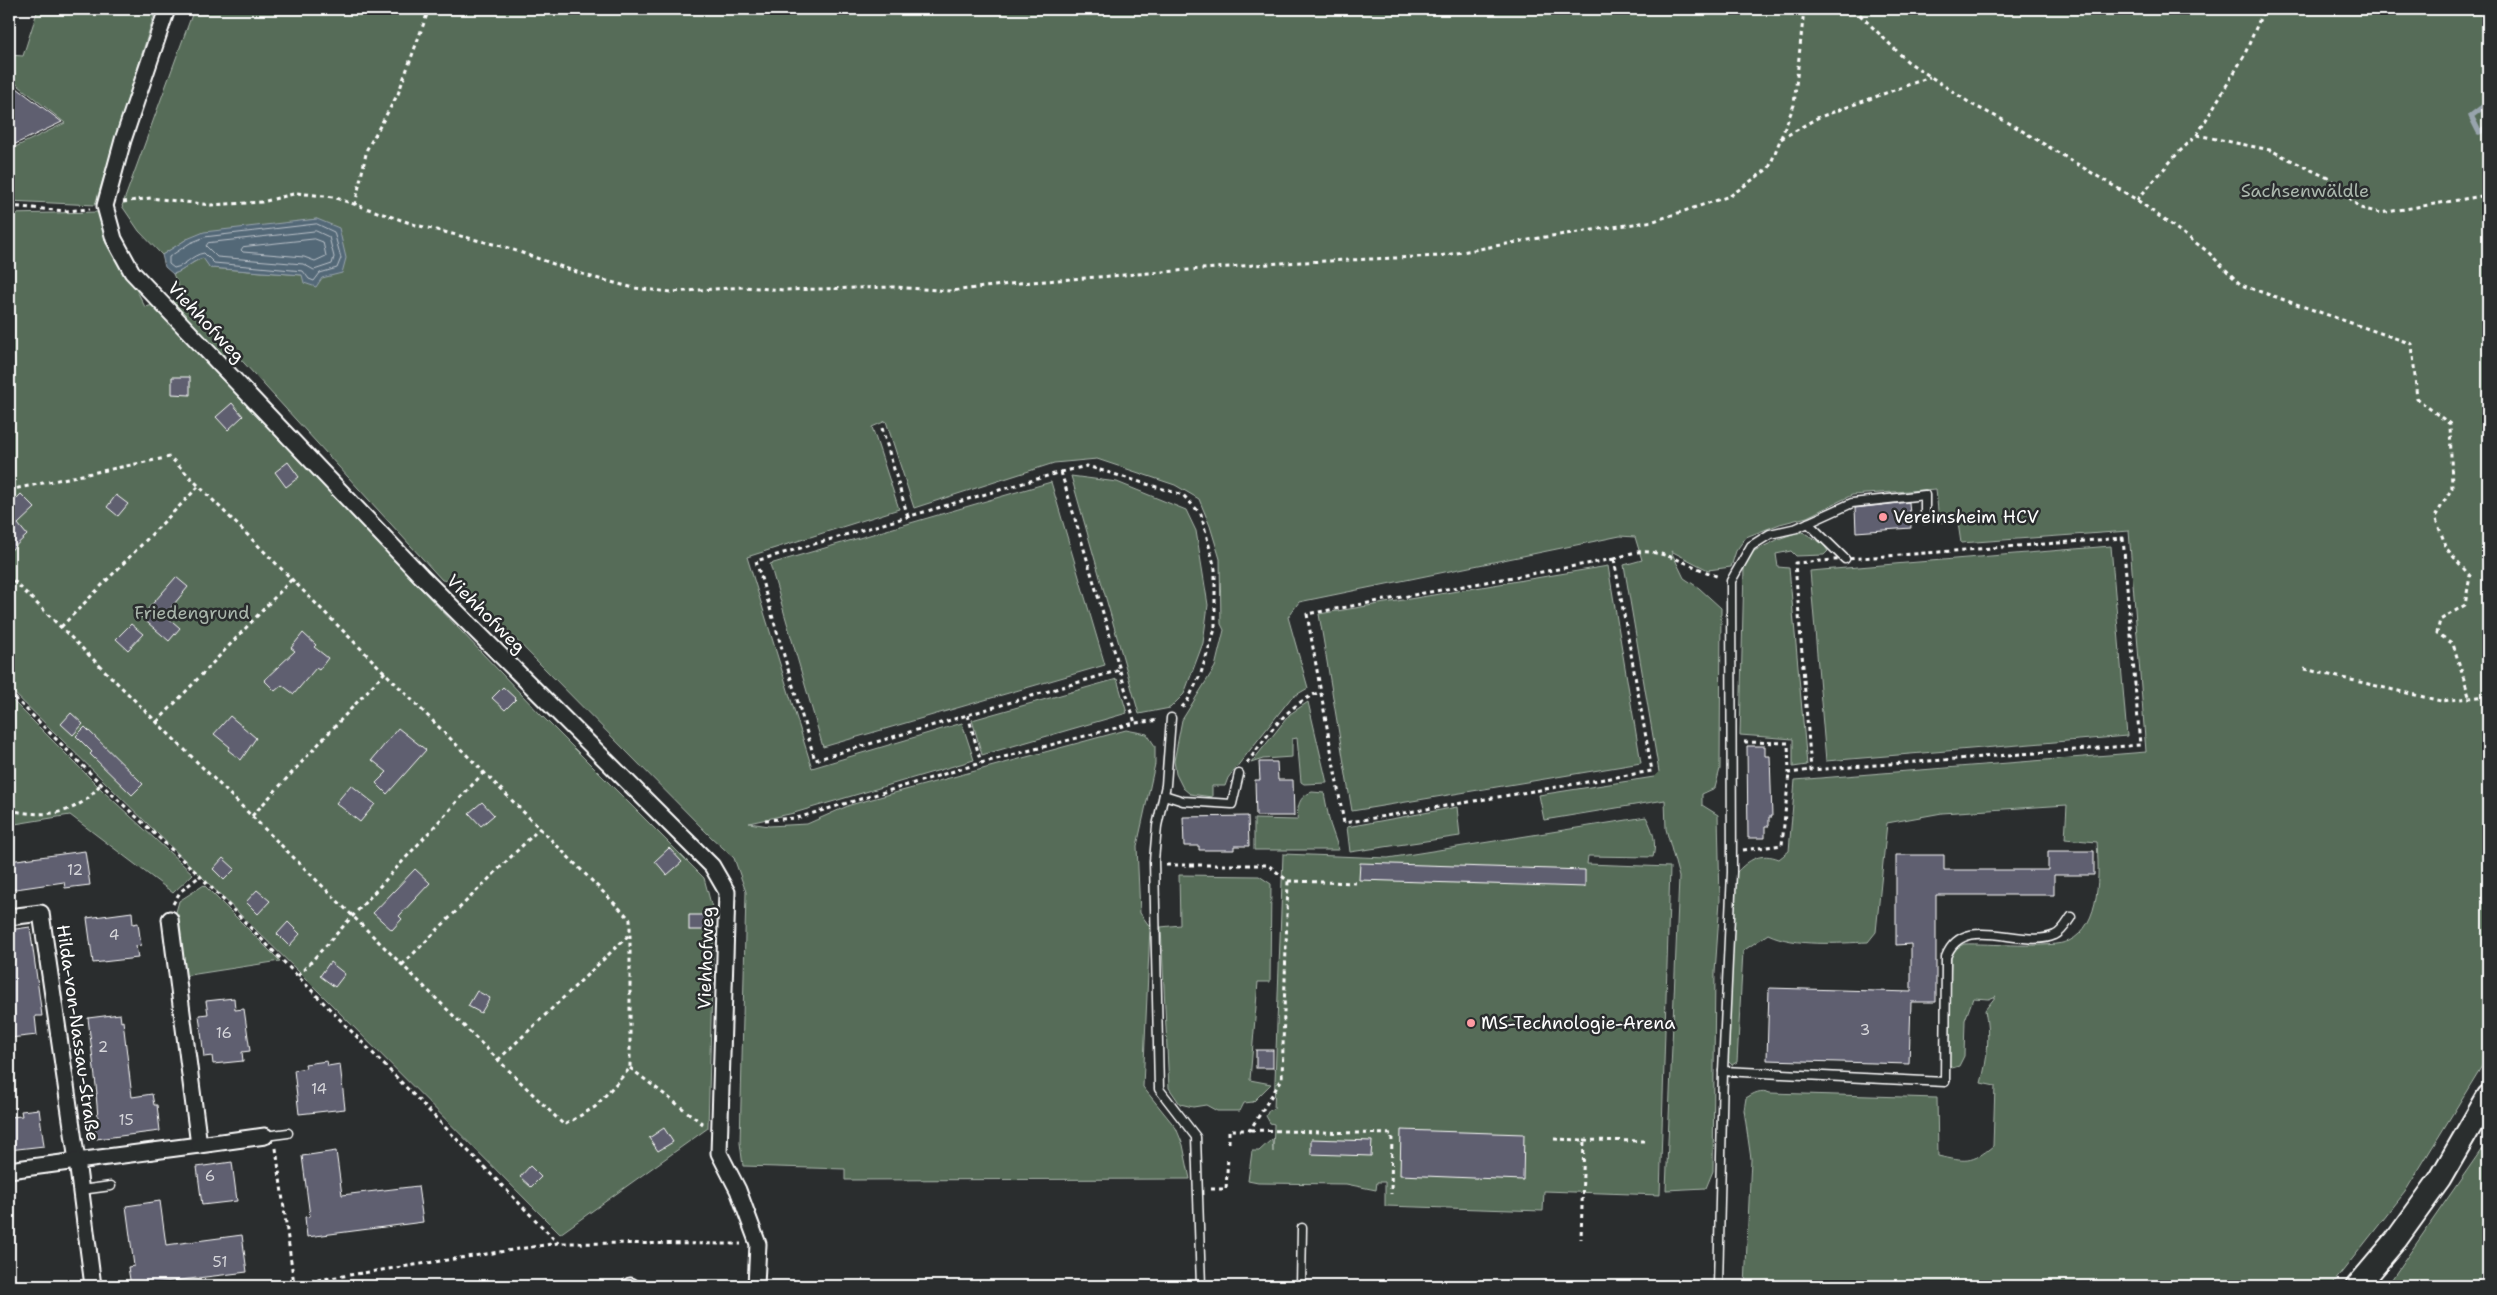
<svg xmlns="http://www.w3.org/2000/svg" width="2497" height="1295" font-family="'Shantell Sans',sans-serif">
<rect width="100%" height="100%" fill="#2a2d2e"/>
<filter id="ink" filterUnits="userSpaceOnUse"><feTurbulence type="fractalNoise" baseFrequency=".02" numOctaves="2"/><feDisplacementMap in="SourceGraphic" scale="10" xChannelSelector="R" yChannelSelector="G"/><feConvolveMatrix kernelMatrix="1 2 1 2 8 2 1 2 1" color-interpolation-filters="sRGB"/></filter>
<g filter="url(#ink)">
<g fill="#566c58" stroke="#aab6ac">
<path d="M38 9H154L155 12 95 205 9 201V150L65 123 9 78V55L23 56Z"/>
<path d="M194 9H2488V1056L2405 1192 2331 1286H1745L1751 1159 1744 1110 1746 1098C1754 1093 1761 1089 1770 1093L1937 1098 1938 1156C1966 1162 1971 1164 1993 1146L1995 1086 1981 1083C1988 1058 1990 1036 1985 1010L1996 996 1989 999 1973 998 1965 1020 1964 1056 1959 1066 1952 1068 1948 1063 1951 958 1956 948 1964 944C1987 943 2051 949 2069 941 2102 925 2099 872 2097 842L2065 839 2067 805 1942 813 1887 823 1876 932 1868 942C1839 943 1795 947 1768 934L1743 951 1737 1062 1732 1065 1728 1061 1736 873C1749 859 1761 852 1779 859L1789 851 1795 780 2146 752 2129 531 1961 543 1958 523 1939 522 1936 489 1852 495 1807 517 1780 524 1746 537 1736 551 1731 567 1708 570 1671 551 1684 578 1699 588 1721 608 1720 769 1715 788 1702 794V805L1718 815 1720 900 1715 973 1713 1171 1706 1188 1666 1190 1679 877 1666 829 1665 800 1544 820 1539 795 1654 777 1659 772 1624 565 1642 560 1635 537 1620 536 1299 602 1288 617 1308 688 1291 698 1228 778 1225 786H1212V797L1190 794 1183 788 1176 774 1174 761 1182 720 1215 667 1224 630 1221 624 1220 559 1210 526 1199 499 1175 485 1097 459 1054 463 914 508 886 421 872 427 899 509 747 557 812 768 962 723 974 760 794 813 749 823 769 826 807 824 850 805 1126 730 1147 734 1155 746V764L1137 846 1140 913 1150 927 1143 1087 1176 1128 1183 1145 1190 1179 845 1180V1169L743 1166 740 1143 746 892 734 858 711 837 460 583 442 580 234 352 204 361 541 715 704 878 714 915 708 1128 560 1234 301 974 9 688V214L98 212 145 307 184 298 173 274C185 271 191 261 204 258L210 268 302 275 317 219 187 239 162 255 139 231 122 206Z"/>
<path d="M1071 476 1117 482 1186 510 1196 531 1208 605 1203 643 1184 694 1170 708 1139 714Z"/>
<path d="M1051 482 1105 665 823 747 770 564Z"/>
<path d="M1801 531 1823 544 1828 551 1824 555 1796 556 1791 551 1776 554 1778 567 1789 568 1807 765 1793 767V739L1740 735 1744 568 1752 552 1781 538Z"/>
<path d="M2111 546 2127 736 1826 761 1810 571Z"/>
<path d="M1608 566 1641 763 1352 811 1319 614Z"/>
<path d="M1117 679 1127 713 982 755 972 720Z"/>
<path d="M9 697 104 792 193 874 173 893 70 815 9 825Z"/>
<path d="M1308 702 1327 783 1304 784 1301 782 1297 738 1292 739V757L1263 759 1251 763 1290 714Z"/>
<path d="M1312 792 1324 793 1330 824 1339 850H1254V819L1297 820C1298 806 1298 797 1312 792Z"/>
<path d="M1457 807 1460 836 1350 852 1347 827Z"/>
<path d="M1646 817C1653 830 1657 843 1653 857L1588 856 1587 864 1670 867 1660 1195 1544 1191 1543 1211 1385 1206V1182H1377L1376 1190 1346 1184 1258 1183 1248 1181 1252 1151H1259L1272 1139 1273 1152 1274 1124 1270 1123 1266 1116 1269 1110 1274 1109 1283 854 1388 858Z"/>
<path d="M1179 875 1259 876 1271 884 1270 982H1258L1250 1080 1271 1084 1253 1102 1244 1103 1240 1111H1217L1206 1105 1193 1107 1180 1104 1169 1088 1161 927 1180 925Z"/>
<path d="M204 885 280 961 183 976 173 923 179 901Z"/>
<path d="M2488 1140V1286H2387Z"/>
</g>
<path fill="#536777" stroke="#98a4ad" d="M317 219 339 228 346 258 342 273 322 278 316 287 304 283 302 275 210 268 203 258C191 261 185 271 173 274L165 267 162 255 187 239 204 232Z"/>
<g fill="none" stroke-linecap="round" stroke-linejoin="round">
<g stroke="#bac2c9" stroke-width="1">
<path d="M317 224 334 232 341 258 337 268 320 273 314 281 309 279 303 271 214 263 204 253C191 255 186 266 174 268L169 264V257L190 243 205 237Z"/>
<path d="M316 231 329 237 334 257 332 264 314 270 303 264 217 257 206 246 208 243Z"/>
<path d="M315 239 323 242 326 256 315 261 304 257 243 252 241 250 243 247Z"/>
</g>
<path stroke="#98a4ad" stroke-width="5.5" d="M2488 103 2471 116 2479 132 2488 127"/>
</g>
<g fill="#5e5e70" stroke="#fff">
<path d="M9 82 62 122 9 147Z"/>
<path d="M172 377H190V395L172 394Z"/>
<path d="M232 403 243 416 228 430 216 417Z"/>
<path d="M288 462 299 477 286 487 275 472Z"/>
<path d="M21 494 35 508 18 524 27 535 9 552V506Z"/>
<path d="M116 495 128 504 118 516 107 507Z"/>
<path d="M1909 502 1911 528 1856 532 1855 508Z"/>
<path d="M176 577 188 587 165 615 180 628 169 641 141 617Z"/>
<path d="M131 624 143 634 128 650 116 639Z"/>
<path d="M303 633 316 645 314 647 328 658 319 670 316 668 294 694 282 685 275 691 264 680 295 651 291 648Z"/>
<path d="M503 687 516 699 505 710 492 698Z"/>
<path d="M71 713 83 724 73 735 61 724Z"/>
<path d="M230 716 256 738 241 760 228 750 230 747 214 734Z"/>
<path d="M85 727 143 784 132 795 90 754 92 752 76 736Z"/>
<path d="M398 728 426 750 387 794 376 783 387 772 372 760Z"/>
<path d="M1747 746H1765V756H1770L1772 817H1769V826H1765V838H1748Z"/>
<path d="M1259 762H1277L1278 780H1293L1294 816H1256L1255 780H1260Z"/>
<path d="M351 785 375 804 360 822 336 803Z"/>
<path d="M482 802 494 815 481 826 469 813Z"/>
<path d="M1248 816 1249 846H1234V850H1199V846H1184L1183 817Z"/>
<path d="M669 848 682 862 667 875 655 861Z"/>
<path d="M85 851 90 885 65 888 64 882 9 890V861Z"/>
<path d="M2048 851H2094V875H2054V895H1936V1002H1911L1909 1064 1767 1060 1769 988 1911 992V944L1896 945V855H1944V870H2048Z"/>
<path d="M223 858 235 869 224 880 213 869Z"/>
<path d="M1360 863 1585 870V887L1359 880Z"/>
<path d="M415 869 430 883 399 916 402 919 392 930 373 913Z"/>
<path d="M257 890 270 901 258 914 246 902Z"/>
<path d="M132 912 133 924 138 923 141 945 136 946 138 958 93 963 87 918Z"/>
<rect x="689" y="915" width="18" height="15"/>
<path d="M288 922 300 934 289 946 277 934Z"/>
<path d="M30 927 42 1016H35L37 1035 10 1038 9 930Z"/>
<path d="M330 962 345 974 335 987 320 976Z"/>
<path d="M477 991 490 998 481 1013 468 1006Z"/>
<path d="M234 998 235 1010 244 1009 250 1051 242 1052 243 1061 213 1064 212 1056 204 1057 199 1015 208 1014 206 1001Z"/>
<path d="M120 1014 121 1022 123 1021 132 1097 152 1094 154 1105H157L160 1131 96 1139 94 1118 98 1117 96 1094H97L88 1018Z"/>
<rect x="1256" y="1050" width="17" height="18"/>
<path d="M327 1061 328 1066 340 1064 345 1109 299 1114 294 1070 306 1068 305 1064Z"/>
<path d="M39 1109 44 1146 9 1150V1117L22 1116 21 1111Z"/>
<path d="M664 1128 673 1142 658 1151 649 1138Z"/>
<path d="M1401 1130 1524 1134 1523 1180 1400 1175Z"/>
<path d="M1311 1139 1372 1141 1371 1156 1311 1154Z"/>
<path d="M336 1151 342 1195 418 1186 423 1222 307 1237 305 1217 310 1216 302 1156Z"/>
<path d="M232 1162 237 1201 202 1205 197 1167Z"/>
<path d="M530 1166 541 1177 531 1187 520 1177Z"/>
<path d="M160 1201 166 1245 242 1235 247 1272 131 1286 128 1267 134 1266 126 1206Z"/>
</g>
<g fill="none" stroke-linecap="round" stroke-linejoin="round">
<g stroke="#fff" stroke-width="11">
<g id="service">
<path d="M1808 523 1845 559"/>
<path d="M1171 718 1166 785 1157 826 1154 861 1159 1089 1196 1137 1201 1286"/>
<path d="M1164 795 1183 801 1232 804 1239 774"/>
<path d="M1723 1071 1732 872 1731 581 1751 546 1770 534 1797 528 1852 503 1925 495V519"/>
<path d="M265 1136 288 1133"/>
<path d="M81 1190 111 1186"/>
<path d="M1301 1286 1302 1228"/>
<path d="M1718 1286 1723 1071 1945 1082 1946 957C1963 911 2023 950 2055 935 2062 932 2067 923 2071 917"/>
</g>
</g>
<g stroke="#fff" stroke-width="19">
<g id="minor">
<path d="M167 9 123 140 105 206 114 239 132 272 421 576 712 866 727 892 719 1153 738 1190 758 1244 756 1286"/>
<path d="M9 917 41 913 77 1161 199 1145 170 919"/>
<path d="M199 1145 265 1136"/>
<path d="M9 1170 77 1161 93 1286"/>
<path d="M630 1286H631"/>
</g>
</g>
<g stroke="#fff" stroke-width="25">
<path id="secondary" d="M2357 1286 2396 1240 2440 1179 2488 1096"/>
</g>
<g stroke="#fff" stroke-width="3" stroke-dasharray="4 4" stroke-linecap="butt">
<path d="M1854 9 1907 61 1973 105 2009 123 2137 200 2207 251 2241 285 2412 344 2417 399 2450 424 2452 488 2435 517 2447 549 2470 576 2465 605 2440 620 2437 633 2453 644 2469 696"/>
<path d="M2197 135 2244 56 2264 9"/>
<path d="M1781 139 1817 118 1930 77"/>
<path d="M2137 200 2177 154 2197 135 2270 150 2330 179 2360 208 2381 213 2488 195"/>
<path d="M123 202 151 198 211 205 262 202 297 193 333 197 416 225 505 247 588 276 634 288 671 292 744 287 784 290 894 287 951 291 1019 283 1281 263 1440 256 1545 237 1654 221 1730 196 1769 168 1794 105 1804 9"/>
<path d="M355 205 367 149 398 94 429 9"/>
<path d="M9 206 66 211 90 209"/>
<path d="M882 428 908 517"/>
<path d="M1061 472 1120 670 815 760 756 561Z"/>
<path d="M1061 472 1087 466 1183 495 1201 514 1215 569V629L1201 673 1187 702 1179 710"/>
<path d="M9 490 170 457 630 919V1068L595 1107 564 1125 9 576"/>
<path d="M2123 538 2140 745 1811 770 1795 563Z"/>
<path d="M1614 559 1652 771 1344 823 1307 614Z"/>
<path d="M1614 559C1621 557 1629 553 1637 552 1664 549 1694 568 1719 577"/>
<path d="M61 627 199 486"/>
<path d="M2304 669 2441 701 2488 696"/>
<path d="M1120 671 1135 723"/>
<path d="M9 692 101 784 200 876 558 1243"/>
<path d="M968 715 981 763"/>
<path d="M157 722 292 579"/>
<path d="M1744 742 1788 743 1789 773 1811 770"/>
<path d="M1247 763C1268 735 1286 705 1320 692"/>
<path d="M9 810C32 815 60 817 81 803 89 799 95 790 101 784"/>
<path d="M252 816 385 672"/>
<path d="M765 820 797 818 981 763 1135 723 1159 720"/>
<path d="M1743 850 1782 845 1789 773"/>
<path d="M1166 865H1268L1288 881 1282 1079 1250 1130H1229V1144"/>
<path d="M1288 881 1358 883"/>
<path d="M173 904 180 892 200 876"/>
<path d="M402 965 540 828"/>
<path d="M298 976 484 772"/>
<path d="M498 1060 630 934"/>
<path d="M630 1068 703 1124"/>
<path d="M1251 1130 1392 1134 1391 1194"/>
<path d="M1554 1139 1584 1140 1581 1239"/>
<path d="M1584 1140 1644 1141"/>
<path d="M276 1148 294 1284"/>
<path d="M2482 1151 2488 1141"/>
<path d="M1211 1189H1226L1228 1157"/>
<path d="M278 1286 558 1243 741 1244"/>
</g>
<use href="#service" stroke="#2a2d2e" stroke-width="8"/>
<use href="#minor" stroke="#2a2d2e" stroke-width="15"/>
<use href="#secondary" stroke="#2a2d2e" stroke-width="21"/>
</g>
</g>
<g fill="#ff9aa2" stroke="#2a2d2e" stroke-width="2">
<circle cx="1883" cy="517" r="5"/>
<circle cx="1471" cy="1023" r="5"/>
</g>
<g text-anchor="middle" dominant-baseline="central" stroke-width="5" stroke-linejoin="round" paint-order="stroke">
<g font-size="15" fill="#d7d7db">
<text x="75" y="870">12</text>
<text x="114" y="935">4</text>
<text x="1865" y="1030">3</text>
<text x="224" y="1033">16</text>
<text x="103" y="1047">2</text>
<text x="319" y="1089">14</text>
<text x="126" y="1120">15</text>
<text x="210" y="1176">6</text>
<text x="220" y="1262">51</text>
</g>
<g font-size="18" fill="#aab6ac" stroke="#2a2d2e">
<text x="2305" y="191">Sachsenwäldle</text>
<text x="192" y="613">Friedengrund</text>
</g>
<g font-size="18" fill="#fff" stroke="#2a2d2e">
<text transform="translate(206 322) rotate(47)">Viehhofweg</text>
<text transform="translate(486 614) rotate(45)">Viehhofweg</text>
<text transform="translate(706 958) rotate(-88)">Viehhofweg</text>
<text transform="translate(78 1033) rotate(82)">Hilda-von-Nassau-Straße</text>
</g>
<g font-size="18" fill="#fff" stroke="#2a2d2e" text-anchor="start">
<text x="1893" y="517">Vereinsheim HCV</text>
<text x="1481" y="1023">MS-Technologie-Arena</text>
</g>
</g>
<rect width="2497" height="1295" fill="none" stroke="#2a2d2e" stroke-width="30"/>
<rect x="15" y="15" width="2467" height="1265" fill="none" stroke="#fff" stroke-width="2" filter="url(#ink)"/>
</svg>
